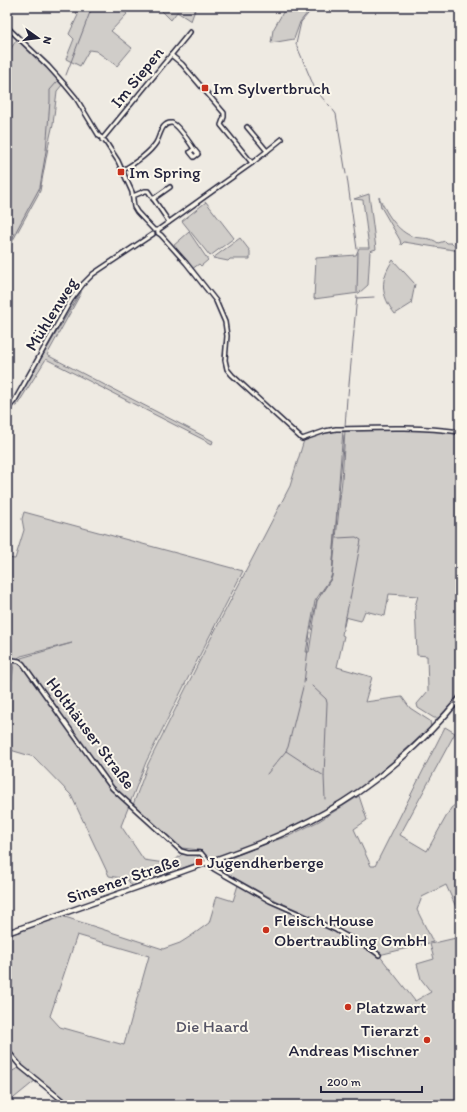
<svg xmlns="http://www.w3.org/2000/svg" width="467" height="1112" font-family="Itim,sans-serif">
<rect width="100%" height="100%" fill="#eeeae2"/>
<filter id="ink" filterUnits="userSpaceOnUse"><feTurbulence type="fractalNoise" baseFrequency=".025" numOctaves="2"/><feDisplacementMap in="SourceGraphic" scale="8" xChannelSelector="R" yChannelSelector="G"/><feConvolveMatrix kernelMatrix="1 2 1 2 8 2 1 2 1" color-interpolation-filters="sRGB"/></filter>
<g filter="url(#ink)">
<g fill="#d0cdc9" stroke="#797882" fill-rule="evenodd">
<path d="M78 7H120L127 14 111 31 132 48 117 66 96 51 89 50 80 66 66 59 74 39 69 34 78 15 76 13Z"/>
<path d="M158 7H196L191 21 177 12 171 20Z"/>
<path d="M286 7H312L300 22 294 39 271 43 273 30Z"/>
<path d="M18 38 48 66 62 85 57 91 53 124 50 137 40 191 7 251V54Z"/>
<path d="M369 194 376 249 370 251 368 285 359 293 314 299 316 258 356 255 359 248H369L363 200 354 199Z"/>
<path d="M379 197C386 212 397 232 414 237 422 239 431 237 438 243L445 241 447 243H451L453 245 460 247V251L404 242 401 245 400 240 381 207Z"/>
<path d="M206 202 234 238 210 256 182 221Z"/>
<path d="M189 232 208 260 201 266 199 264 192 269 173 246Z"/>
<path d="M240 238 250 251V259H230L228 261 213 258Z"/>
<path d="M393 260 415 284 411 304 395 314C380 295 380 279 393 260Z"/>
<path d="M81 291V293L47 355 213 441 212 444 46 359 16 407V401Z"/>
<path d="M410 428 460 432V695L438 718H434L418 708 417 704 428 691 427 656 417 655 415 606 418 596 389 594 385 616 365 611 361 621 345 617 342 635 344 636 337 667 372 677 365 702 402 697 410 708 430 721 431 727C400 754 370 784 334 806 296 829 253 844 211 859L200 850 182 848 164 835 133 805 148 764 208 644 290 486 304 440 325 432 343 430 332 574 330 579 315 601 306 652H309L317 601 332 577 342 480 345 430Z"/>
<path d="M24 512 243 571 185 684 146 762 121 826 144 860 171 864 182 854 198 855V863L132 886 127 879 109 876 71 795 34 757 7 749V714L14 664 21 658 72 643 21 656 15 660 7 659V558L15 559 24 530 22 519Z"/>
<path d="M445 727 455 733 400 835 427 851 451 808 460 801V916L446 885 422 897 417 910 433 942 379 955 415 1001 431 992 421 979 417 964 434 959 430 944 460 937V1105H69L21 1067 7 1049V936L62 916 163 949 180 943 191 936 209 923 217 896 233 901 238 885 272 904 304 918 306 914 273 899 220 870 217 868 215 864 270 842 289 836 319 821 359 796 367 820 354 829 371 866H375ZM77 935 149 956 124 1045 60 1027 50 1016Z"/>
<path d="M20 1067 36 1080 9 1102 11 1105H7V1074Z"/>
</g>
<g fill="none" stroke-linecap="round" stroke-linejoin="round">
<g stroke="#716f7c" stroke-width="1">
<path d="M314 7 301 22 296 44 315 89 325 101"/>
<path d="M66 75 92 7"/>
<path d="M328 104 331 107"/>
<path d="M333 110 336 114 346 174"/>
<path d="M347 177 357 249"/>
<path d="M7 248 40 187 46 151 50 101V90L57 82"/>
<path d="M357 292 358 252"/>
<path d="M357 298 374 297"/>
<path d="M354 328 357 296"/>
<path d="M348 395 354 331"/>
<path d="M345 427 347 398"/>
<path d="M344 432V430"/>
<path d="M337 538 356 537 361 540 350 599"/>
<path d="M320 595 331 579 332 574 344 435"/>
<path d="M344 626 349 602"/>
<path d="M311 629 317 599"/>
<path d="M304 683 310 632"/>
<path d="M312 686 326 699 327 703 324 776 325 799"/>
<path d="M286 751 324 776"/>
<path d="M267 774 286 751 288 747 303 687"/>
</g>
<g stroke="#22223b" stroke-width="6">
<g id="minor">
<path d="M7 27 48 66 66 86 76 98 99 136 102 138V140L105 141 118 161 132 192 134 207 137 212 154 230H158V233L161 235 186 263 216 301 225 322 227 336 225 360 227 369 232 375 302 439 325 431 336 429C377 428 419 426 460 432"/>
<path d="M171 55 182 64 224 113V117L221 125 252 163"/>
<path d="M247 127 267 151"/>
<path d="M104 137 190 32"/>
<path d="M122 171C134 163 148 155 156 143 160 137 161 122 172 123 178 125 190 143 194 149L190 152 194 157 198 154 194 149"/>
<path d="M133 196 145 191H148L169 222"/>
<path d="M153 199 170 187"/>
<path d="M158 230 252 163 282 139"/>
<path d="M7 410 15 400 71 300 83 284 93 274 153 234"/>
<path d="M7 659 19 661 23 664 112 788 181 851 188 853H201L214 869 219 872 270 901 336 930C349 939 367 944 379 955"/>
<path d="M7 1050 21 1067 68 1105"/>
</g>
</g>
<g stroke="#22223b" stroke-width="7">
<path id="secondary" d="M7 933C64 913 121 893 178 873 228 855 278 839 324 813 373 787 425 741 460 698"/>
</g>
<use href="#minor" stroke="#fbf7ec" stroke-width="3"/>
<use href="#secondary" stroke="#fbf7ec" stroke-width="4"/>
</g>
</g>
<g fill="#c8321e" stroke="#fbf7ec" stroke-width="1.5">
<rect x="201" y="84" width="8" height="8" rx="2"/>
<rect x="117" y="168" width="8" height="8" rx="2"/>
<rect x="195" y="858" width="8" height="8" rx="2"/>
<circle cx="266" cy="930" r="4"/>
<circle cx="348" cy="1007" r="4"/>
<circle cx="427" cy="1040" r="4"/>
</g>
<g text-anchor="middle" dominant-baseline="central" stroke-width="4" stroke-linejoin="round" paint-order="stroke">
<g font-size="17" fill="#22223b" stroke="#fbf7ec">
<text transform="translate(137 77) rotate(-51)">Im Siepen</text>
<text transform="translate(51 314) rotate(-58)">Mühlenweg</text>
<text transform="translate(91 733) rotate(53)">Holthäuser Straße</text>
<text transform="translate(123 879) rotate(-19)">Sinsener Straße</text>
</g>
<g font-size="17" fill="#22223b" stroke="#fbf7ec" text-anchor="start">
<text x="213" y="88">Im Sylvertbruch</text>
<text x="129" y="172">Im Spring</text>
<text x="207" y="862">Jugendherberge</text>
<text x="274" y="920">Fleisch House<tspan x="274" dy="20">Obertraubling GmbH</tspan></text>
<text x="356" y="1007">Platzwart</text>
<text x="419" y="1030" text-anchor="end">Tierarzt<tspan x="419" dy="20">Andreas Mischner</tspan></text>
</g>
<g font-size="17" fill="#565566" stroke="#fbf7ec">
<text x="212" y="1026">Die Haard</text>
</g>
</g>
<rect width="467" height="1112" fill="none" stroke="#fbf7ec" stroke-width="24"/>
<rect x="12" y="12" width="443" height="1088" fill="none" stroke="#22223b" stroke-width="1.5" filter="url(#ink)"/>
<g transform="translate(38 38) rotate(104)" stroke="#fbf7ec" stroke-width="3" paint-order="stroke">
<path d="M0-3L7 15L0 10L-7 15Z" fill="#22223b"/>
<text y="-6" font-size="11" font-weight="bold" text-anchor="middle" fill="#22223b">N</text>
</g>
<path d="M321 1086v6h101v-6" fill="none" stroke="#22223b" stroke-width="2"/>
<text x="327" y="1086" font-size="12" fill="#22223b" stroke="#fbf7ec" stroke-width="3" paint-order="stroke">200 m</text>
</svg>
